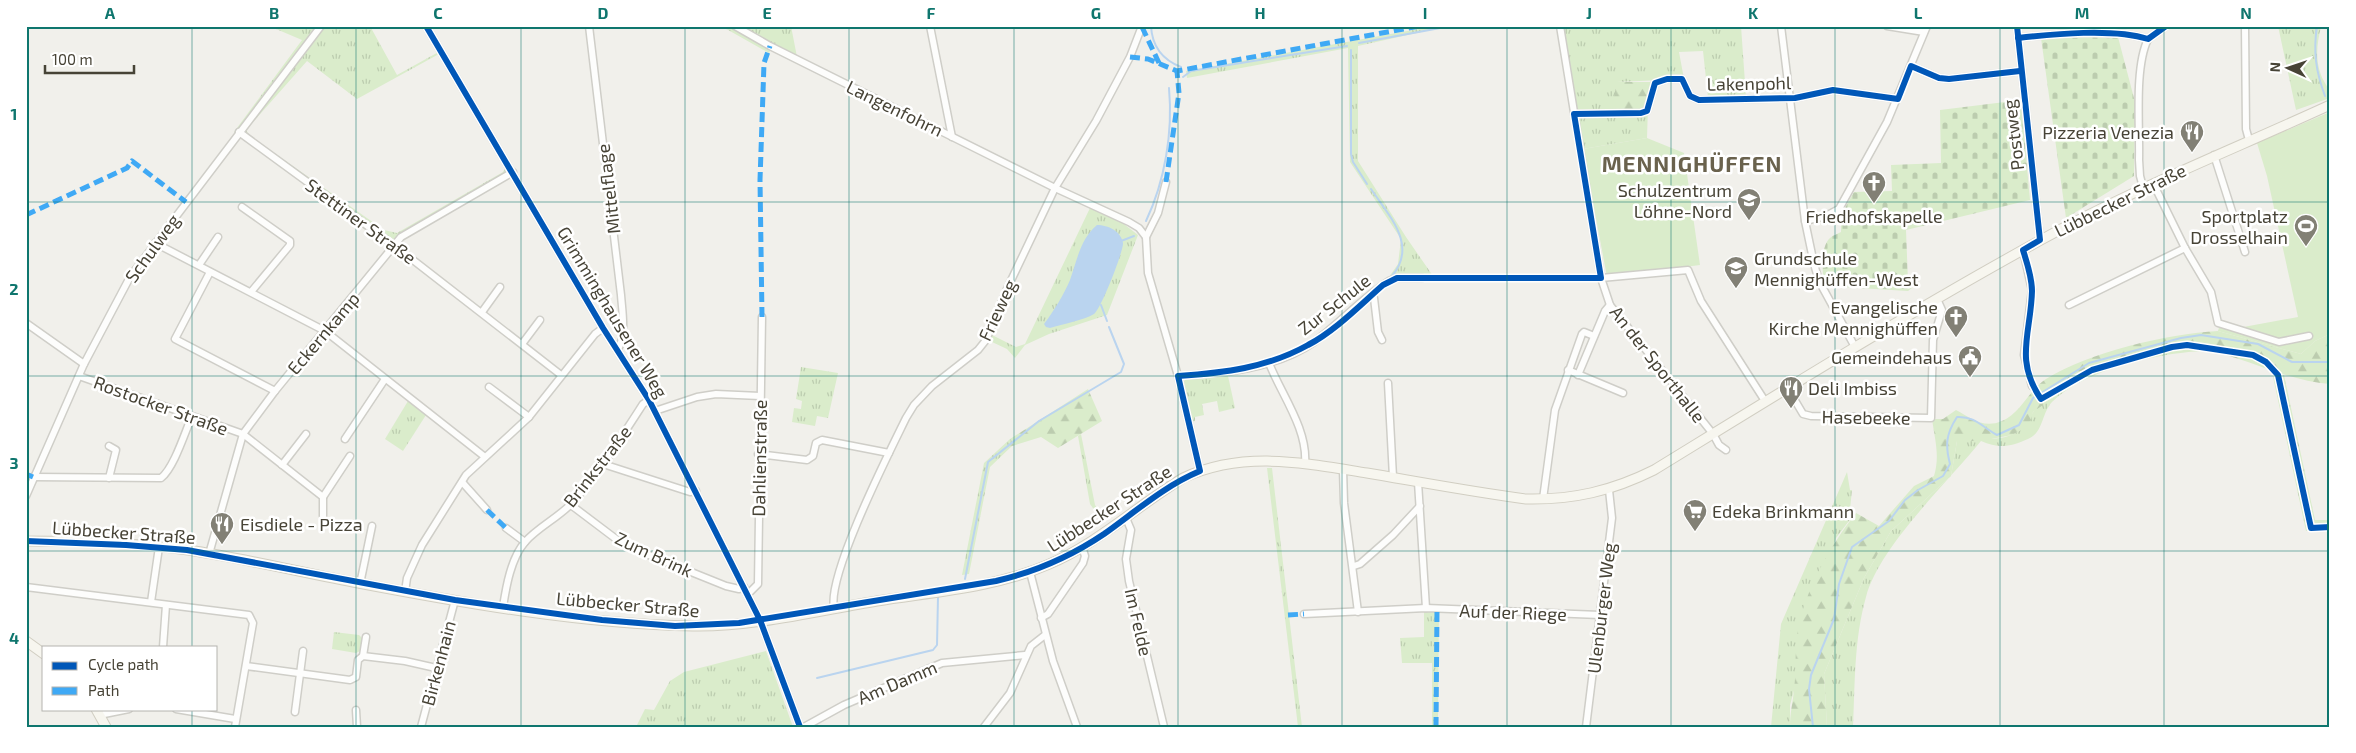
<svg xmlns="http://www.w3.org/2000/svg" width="2356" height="753" font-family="'Exo 2',sans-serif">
<defs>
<pattern id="grass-tufts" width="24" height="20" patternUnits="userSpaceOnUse" patternTransform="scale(1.25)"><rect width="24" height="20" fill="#daeccb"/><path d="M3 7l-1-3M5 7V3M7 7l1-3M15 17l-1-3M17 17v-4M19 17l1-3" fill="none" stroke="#bcccaf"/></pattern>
<pattern id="forest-firs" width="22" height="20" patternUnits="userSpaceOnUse" patternTransform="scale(1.25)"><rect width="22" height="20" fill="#daeccb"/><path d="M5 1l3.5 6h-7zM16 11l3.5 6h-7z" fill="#bcccaf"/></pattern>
<pattern id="cemetery-stones" width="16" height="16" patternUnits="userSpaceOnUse" patternTransform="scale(1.25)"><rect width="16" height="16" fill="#daeccb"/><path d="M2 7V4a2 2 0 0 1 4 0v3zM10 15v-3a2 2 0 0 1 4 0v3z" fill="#bcccaf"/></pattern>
</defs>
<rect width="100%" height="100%" fill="#f1f0eb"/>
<g fill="url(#grass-tufts)" fill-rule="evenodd">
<path d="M269 26H370L397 75 444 49 514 169 399 237 390 248 234 132 302 40ZM439 54 505 169 503 172 397 233 384 230 250 136 246 130 307 61 357 99Z"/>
<path d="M721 26H791L797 57 772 46 769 53Z"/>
<path d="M1435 26H1448L1358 46V161L1406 237 1433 276 1389 277 1398 264 1401 239 1350 162 1348 48 1187 78 1186 71Z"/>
<path d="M1563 26H1741L1746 97H1708L1703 51 1679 52 1684 79 1617 82 1648 106 1647 138 1583 149Z"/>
<path d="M2278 26H2330L2321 27C2317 43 2315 59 2321 75 2324 83 2330 88 2330 98L2296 110Z"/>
<path d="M1090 208 1120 221 1138 235 1107 315 1049 334 1025 345 1015 358 1007 349 992 342 987 344 992 335 1016 347 1025 344Z"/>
<path d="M2187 343 2204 344 2209 351C2164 351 2085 369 2052 402 2041 414 2044 432 2028 439 2010 447 1999 449 1981 441 1947 483 1879 547 1866 597 1854 639 1855 684 1853 727H1827L1824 674 1864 578 1891 531 1951 476 1957 441C1980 436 2004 445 2024 427 2029 422 2030 416 2034 411 2039 406 2047 402 2053 398L2055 386C2093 367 2145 346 2187 343Z"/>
<path d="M801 367 838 373 828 418 817 416 815 426 792 422 794 408 801 409 802 401 796 399Z"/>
<path d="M2272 372 2284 375 2315 520H2330V530L2306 531Z"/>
<path d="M1228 376 1235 408 1219 412 1217 401 1202 404 1204 415 1195 417V421L1191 422 1183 382 1186 379Z"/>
<path d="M408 401 426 415 403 451 385 439Z"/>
<path d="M1081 434 1095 505 1106 520 1103 522 1090 504 1078 436Z"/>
<path d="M1010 439 1012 446 990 467 969 574 962 575 984 463Z"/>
<path d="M1267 468H1272L1302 727H1298Z"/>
<path d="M1847 472 1850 490H1852L1850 509 1855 513 1836 538 1790 705V727H1771L1781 624Z"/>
<path d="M1424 606H1439L1438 727H1432V663H1402L1400 638 1424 637Z"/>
<path d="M334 632 359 635 362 638 360 651 356 653 332 649Z"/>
<path d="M766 651 793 727H636L645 709 654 710 670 681 684 672Z"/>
</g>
<g fill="url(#forest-firs)">
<path d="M1616 82H1654L1645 110 1613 111Z"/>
<path d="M2218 331 2301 354 2315 341 2330 334V384C2287 381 2250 359 2209 351L2204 344C2156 340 2098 365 2055 386L2053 398 2033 412 2031 420 2023 429 2012 435 1981 441H1957L1951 476 1891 531 1864 578 1824 674 1827 727H1790C1790 711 1793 703 1794 689 1797 669 1794 648 1798 628 1807 587 1830 546 1856 513L1879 526 1914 486 1934 476C1940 456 1935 440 1932 419H1943L1956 410C1971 418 1983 429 2002 421 2021 413 2029 390 2046 379 2090 352 2166 334 2218 331Z"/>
<path d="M1088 389 1102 421 1058 448 1041 437 1012 446 1010 439Z"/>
</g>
<g fill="url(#cemetery-stones)">
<path d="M2118 37 2135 102 2134 176 2066 218 2041 38Z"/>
<path d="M2021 100 2030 200 1906 230 1908 282 1912 288 1908 291 1825 286C1822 274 1820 247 1830 238 1833 235 1838 234 1841 232V215L1854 192 1892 191 1891 165 1941 163 1940 110Z"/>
</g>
<g fill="#daeccb">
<path d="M2330 112V334L2315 341 2301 354 2218 331 2220 324 2238 328 2298 317 2267 176 2257 143Z"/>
<path d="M1647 138 1684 153 1700 265 1607 277 1583 149Z"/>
</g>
<path fill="#bad4ef" d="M1097 225C1108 225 1121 231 1123 243 1124 250 1101 309 1094 314 1084 320 1063 324 1050 328L1046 327 1044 324C1054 311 1064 294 1070 280 1077 261 1080 239 1097 225Z"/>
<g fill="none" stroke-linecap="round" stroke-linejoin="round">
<g stroke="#bad4ef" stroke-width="2">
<path d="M1151 26C1152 46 1163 60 1181 67"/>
<path d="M2317 26C2313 52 2316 72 2325 96"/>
<path d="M1359 43 1451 26"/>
<path d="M1351 50V154L1353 162 1367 184"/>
<path d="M1183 77 1191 71 1347 46"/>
<path d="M1371 189C1389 216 1419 246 1391 277"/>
<path d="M1146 221C1165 181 1173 132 1169 88"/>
<path d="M1121 241 1134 236"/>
<path d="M1101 305 1107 321"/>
<path d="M965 579 988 462 1039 421 1121 372 1124 364 1109 327"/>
<path d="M817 678 933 650 937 645 938 597"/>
<path d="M1813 727 1809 689 1811 675 1834 619 1839 584 1852 547 1889 521 1905 500 1918 490 1943 476 1950 464C1945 445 1946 434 1957 417 1975 416 1982 427 1997 435L2019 425 2033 398 2089 363 2181 338 2201 335 2258 344 2292 362H2330"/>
</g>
<g stroke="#cfcec8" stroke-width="9">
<g id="minor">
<path d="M426 26 603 328 649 400 760 620 800 727"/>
<path d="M589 26 621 295C622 310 627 338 617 350"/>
<path d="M735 26 770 46 1055 188 1129 222 1139 228 1146 237"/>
<path d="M930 26 952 137"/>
<path d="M1560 26 1601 278 1610 305 1713 434 1719 445 1726 450"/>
<path d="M1781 26 1805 221 1814 264 1819 281 1855 347"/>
<path d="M1887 26 1924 32"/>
<path d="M2017 26 2040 240"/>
<path d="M2107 26 2108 34"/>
<path d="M2245 26 2246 129 2249 140"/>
<path d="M2018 38C2054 34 2113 28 2148 39L2166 26"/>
<path d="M1911 66 1939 78 1949 79 2020 71"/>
<path d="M1574 114 1641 113 1647 111 1655 83 1667 79H1682L1690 96 1699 100 1795 98 1833 90 1898 99"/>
<path d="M239 132 395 246 561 375"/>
<path d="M2214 155 2245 252"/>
<path d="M1166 182 1158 213 1146 237 1148 273 1178 376 1200 471"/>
<path d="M2153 183 2185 248 2211 292 2218 323 2279 342 2309 336"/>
<path d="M2143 187 2140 176 2139 160C2140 127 2134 68 2148 39"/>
<path d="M242 207 290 241V245L251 292"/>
<path d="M1805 221 1826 216 1839 209 1887 122 1927 26"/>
<path d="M155 243 325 331 485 457"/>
<path d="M2023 250 2032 290 2024 355 2032 386"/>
<path d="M199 265 218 237"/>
<path d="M210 272 175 339 275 391"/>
<path d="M1601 278 1688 270 1701 301 1765 401"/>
<path d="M1372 295 1374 298 1378 332 1382 340"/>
<path d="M2069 305 2185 248"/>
<path d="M482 312 500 287"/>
<path d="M26 323 84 364"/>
<path d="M522 344 540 320"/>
<path d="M1269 363C1281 394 1308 429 1305 464"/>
<path d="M1568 370 1623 393"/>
<path d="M1578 375 1605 311 1610 305"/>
<path d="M79 376 243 434 323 497V516"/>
<path d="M1178 376C1224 373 1275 369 1314 342 1340 323 1362 298 1389 281L1397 278H1422"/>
<path d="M1388 383 1393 477"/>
<path d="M489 387 529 417"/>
<path d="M1787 387 1803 414 1811 416 1931 418 1933 340 1942 310 1937 299"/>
<path d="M655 411 697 397 716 394 760 396"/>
<path d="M345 439 385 379"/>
<path d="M758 454 807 460 813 456 816 443 822 440 889 453"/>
<path d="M603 464 690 492 696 491"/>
<path d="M282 465 306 434"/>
<path d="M1343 469 1344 503 1358 612"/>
<path d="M33 477 161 478C174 468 185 432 192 416"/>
<path d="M109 478 116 450 109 446"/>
<path d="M462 482 487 510"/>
<path d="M1418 482 1426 608"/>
<path d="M26 496 84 364 130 277 321 26"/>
<path d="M323 497 350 456"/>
<path d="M1543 499 1555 410 1582 334 1584 332 1594 336"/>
<path d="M571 505 620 542 634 549 726 586 739 589 744 587"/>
<path d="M1126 518 1131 530 1126 559 1129 581 1164 727"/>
<path d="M506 528 525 542"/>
<path d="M209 554 243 434 275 391 401 237 513 172"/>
<path d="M1354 566 1360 564 1393 535 1420 506"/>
<path d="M1030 572 1053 661 1077 727"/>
<path d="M360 584 372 526"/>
<path d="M26 587 249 615 253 623 235 727"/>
<path d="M405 592 407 578 422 545 466 475 529 417 595 334 603 328"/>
<path d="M748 594 758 584 762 317"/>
<path d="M151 602 159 547"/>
<path d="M503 607C506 587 511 558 525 542 538 527 558 518 572 503 599 473 621 438 643 404L649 400"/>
<path d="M834 608C827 575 889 453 906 418L914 405 932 386 978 350 986 340 1007 289 1055 188 1096 121 1130 57 1142 26"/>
<path d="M1304 614 1426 608 1600 615"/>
<path d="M1041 618 1048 614 1083 563 1085 556 1082 547"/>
<path d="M163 647 166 605"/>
<path d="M363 656 366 637"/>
<path d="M246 666 350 680 356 677 358 660 363 656 405 661 436 668"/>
<path d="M176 709 235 719"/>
<path d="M356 710 357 727"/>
<path d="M295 712 303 651"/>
<path d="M99 715 129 709"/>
<path d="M421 727 455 600"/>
<path d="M804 727 844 705 942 663 1025 655"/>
<path d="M984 727 1010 693 1031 646 1045 635"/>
<path d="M1586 727 1612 518 1609 490"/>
</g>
</g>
<g stroke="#d1cec2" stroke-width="11">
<g id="secondary">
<path d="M26 541C80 541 135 543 188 550 243 558 298 572 353 582 463 603 581 624 693 626 754 627 817 611 877 601 933 592 994 588 1047 565 1097 544 1137 506 1183 478 1244 450 1304 463 1367 473 1420 482 1473 492 1526 499 1573 500 1612 491 1654 470 1781 392 1908 313 2039 241 2133 189 2232 150 2330 105"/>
<path d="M26 641 44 654"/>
<path d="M96 709 106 727"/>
</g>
</g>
<use href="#minor" stroke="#fdfdfc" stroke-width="6"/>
<use href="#secondary" stroke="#f7f6ef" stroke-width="9"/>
<g stroke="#3fa9f5" stroke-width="5" stroke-dasharray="10 5" stroke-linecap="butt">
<path d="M1142 27 1159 63"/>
<path d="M1130 57 1148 59 1177 71 1420 26"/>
<path d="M1166 182 1179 93 1177 71"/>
<path d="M26 215 127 168 132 161 186 202"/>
<path d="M762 317 760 180 764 63 770 46"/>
<path d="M26 474 33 477"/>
<path d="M487 510 506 528"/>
<path d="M1288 615 1304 614"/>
<path d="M1436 727 1437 609"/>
</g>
<g stroke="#fff" stroke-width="9">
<g id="cycleway">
<path d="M426 26 603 328 649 400 760 620 800 727"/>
<path d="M2017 26 2040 240 2023 250C2027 263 2032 277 2032 291 2031 333 2014 360 2041 399L2092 370 2172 347 2187 345 2253 355 2266 362 2278 375 2311 528 2330 527"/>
<path d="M2018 38C2054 34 2113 28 2148 39L2166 26"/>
<path d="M26 541 126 545 187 550 455 600 602 620 675 626 739 623 996 581C1035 572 1070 557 1104 534 1135 512 1164 486 1200 471L1178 376C1223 373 1267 368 1308 345 1335 331 1360 305 1383 285L1397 278H1601L1574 114 1641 113 1647 111 1655 83 1667 79H1682L1690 96 1699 100 1795 98 1833 90 1898 99 1911 66 1939 78 1949 79 2020 71"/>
</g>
</g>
<use href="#cycleway" stroke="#0057b8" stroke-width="6"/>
</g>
<path fill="none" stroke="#0f766e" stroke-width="1" stroke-opacity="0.55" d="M192 26V647M356 26V727M521 26V727M685 26V727M849 26V727M1014 26V727M1178 26V727M1342 26V727M1507 26V727M1671 26V727M1835 26V727M2000 26V727M2164 26V727M26 202H2330M26 376H2330M26 551H2330M192 709V727"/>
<defs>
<g id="restaurant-pin" transform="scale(1.25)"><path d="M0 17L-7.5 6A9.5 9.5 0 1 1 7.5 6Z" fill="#828075" stroke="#fff"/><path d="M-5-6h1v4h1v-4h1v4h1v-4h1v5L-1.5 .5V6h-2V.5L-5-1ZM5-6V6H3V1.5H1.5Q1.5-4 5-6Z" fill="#fff"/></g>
<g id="church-pin" transform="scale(1.25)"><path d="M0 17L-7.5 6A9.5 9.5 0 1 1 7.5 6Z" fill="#828075" stroke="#fff"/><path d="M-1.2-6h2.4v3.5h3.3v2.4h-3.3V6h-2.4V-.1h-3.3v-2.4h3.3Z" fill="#fff"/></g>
<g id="school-pin" transform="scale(1.25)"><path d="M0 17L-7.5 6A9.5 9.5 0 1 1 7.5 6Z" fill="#828075" stroke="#fff"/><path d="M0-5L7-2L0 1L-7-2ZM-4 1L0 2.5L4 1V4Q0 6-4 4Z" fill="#fff"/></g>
<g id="stadium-pin" transform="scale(1.25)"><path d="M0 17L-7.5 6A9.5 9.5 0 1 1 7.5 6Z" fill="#828075" stroke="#fff"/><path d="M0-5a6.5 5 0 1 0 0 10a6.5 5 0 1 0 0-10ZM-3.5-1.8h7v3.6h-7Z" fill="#fff"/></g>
<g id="civic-pin" transform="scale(1.25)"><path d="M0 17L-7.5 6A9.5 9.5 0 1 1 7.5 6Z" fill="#828075" stroke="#fff"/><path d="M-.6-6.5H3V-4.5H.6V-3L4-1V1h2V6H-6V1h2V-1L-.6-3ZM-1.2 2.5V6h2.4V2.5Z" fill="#fff"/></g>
<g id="supermarket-pin" transform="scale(1.25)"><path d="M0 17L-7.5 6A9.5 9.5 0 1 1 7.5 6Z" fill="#828075" stroke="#fff"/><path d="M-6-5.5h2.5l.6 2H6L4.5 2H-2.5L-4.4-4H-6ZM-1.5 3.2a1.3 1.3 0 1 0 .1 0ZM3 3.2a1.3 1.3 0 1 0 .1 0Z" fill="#fff"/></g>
</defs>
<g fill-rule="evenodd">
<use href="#restaurant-pin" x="2192" y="132"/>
<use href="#church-pin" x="1874" y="183"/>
<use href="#school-pin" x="1749" y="200"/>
<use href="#stadium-pin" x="2306" y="226"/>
<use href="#school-pin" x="1736" y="268"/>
<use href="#church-pin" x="1956" y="317"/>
<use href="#civic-pin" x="1970" y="357"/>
<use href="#restaurant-pin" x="1791" y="388"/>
<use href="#supermarket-pin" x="1695" y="511"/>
<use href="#restaurant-pin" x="222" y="524"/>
</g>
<g text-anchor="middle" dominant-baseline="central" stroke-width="5" stroke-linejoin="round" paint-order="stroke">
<g font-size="18" fill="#474336" stroke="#fff">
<text transform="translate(1749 83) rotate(-1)">Lakenpohl</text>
<text transform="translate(895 108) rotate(26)">Langenfohrn</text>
<text transform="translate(2013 135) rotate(-97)">Postweg</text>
<text transform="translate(608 189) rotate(-97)">Mittelflage</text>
<text transform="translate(2120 200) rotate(-26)">Lübbecker Straße</text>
<text transform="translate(361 221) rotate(36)">Stettiner Straße</text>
<text transform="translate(152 248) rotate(-54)">Schulweg</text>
<text transform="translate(1334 304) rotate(-38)">Zur Schule</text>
<text transform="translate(997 310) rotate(-65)">Frieweg</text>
<text transform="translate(613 312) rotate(59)">Grimminghausener Weg</text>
<text transform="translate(323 333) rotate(-50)">Eckernkamp</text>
<text transform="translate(1658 364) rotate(52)">An der Sporthalle</text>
<text transform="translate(161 405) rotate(20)">Rostocker Straße</text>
<text transform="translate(1866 417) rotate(1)">Hasebeeke</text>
<text transform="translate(759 458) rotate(-89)">Dahlienstraße</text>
<text transform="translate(597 466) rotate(-52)">Brinkstraße</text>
<text transform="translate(1109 508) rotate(-33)">Lübbecker Straße</text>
<text transform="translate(124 532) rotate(4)">Lübbecker Straße</text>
<text transform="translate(654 554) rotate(25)">Zum Brink</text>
<text transform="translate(628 604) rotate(5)">Lübbecker Straße</text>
<text transform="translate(1601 608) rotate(-83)">Ulenburger Weg</text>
<text transform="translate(1513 612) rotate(2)">Auf der Riege</text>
<text transform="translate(1139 622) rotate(77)">Im Felde</text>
<text transform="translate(438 663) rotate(-75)">Birkenhain</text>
<text transform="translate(897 682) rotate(-23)">Am Damm</text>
</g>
<g font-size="18" fill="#474336" stroke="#fff" text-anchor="end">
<text x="2174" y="132">Pizzeria Venezia</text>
<text x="1732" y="190">Schulzentrum<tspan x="1732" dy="21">Löhne-Nord</tspan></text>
<text x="1874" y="216" text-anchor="middle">Friedhofskapelle</text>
<text x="2288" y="216">Sportplatz<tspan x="2288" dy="21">Drosselhain</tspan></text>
<text x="1754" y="258" text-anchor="start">Grundschule<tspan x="1754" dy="21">Mennighüffen-West</tspan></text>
<text x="1938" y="307">Evangelische<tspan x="1938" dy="21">Kirche Mennighüffen</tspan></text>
<text x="1952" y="357">Gemeindehaus</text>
<text x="1808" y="388" text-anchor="start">Deli Imbiss</text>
<text x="1712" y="511" text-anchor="start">Edeka Brinkmann</text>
<text x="240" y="524" text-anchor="start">Eisdiele - Pizza</text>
</g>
<g font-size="22" font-weight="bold" letter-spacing="1" fill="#6a624d" stroke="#fff">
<text x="1692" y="163">MENNIGHÜFFEN</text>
</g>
</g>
<rect width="2356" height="753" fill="none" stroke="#ffffff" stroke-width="55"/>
<rect x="42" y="646" width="175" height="65" fill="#ffffff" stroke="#b5b4af"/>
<rect x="52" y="662" width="25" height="8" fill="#0057b8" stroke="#b5b4af"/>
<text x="88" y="670" font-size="15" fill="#474336">Cycle path</text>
<rect x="52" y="687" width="25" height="8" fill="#3fa9f5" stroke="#b5b4af"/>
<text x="88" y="696" font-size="15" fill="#474336">Path</text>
<g transform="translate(2288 68) rotate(273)" stroke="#ffffff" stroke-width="4" paint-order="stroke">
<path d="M0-4L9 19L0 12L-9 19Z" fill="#474336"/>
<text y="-8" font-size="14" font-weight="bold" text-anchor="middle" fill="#474336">N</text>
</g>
<path d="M45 65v8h89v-8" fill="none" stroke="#474336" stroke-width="2.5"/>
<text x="52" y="65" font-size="15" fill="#474336" stroke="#ffffff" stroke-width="4" paint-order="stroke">100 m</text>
<rect x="28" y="28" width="2300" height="698" fill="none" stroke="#0f766e" stroke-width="2"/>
<g font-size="16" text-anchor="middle" font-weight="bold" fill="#0f766e">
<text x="110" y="19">A</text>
<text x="274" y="19">B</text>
<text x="438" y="19">C</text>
<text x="603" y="19">D</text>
<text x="767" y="19">E</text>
<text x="931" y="19">F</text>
<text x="1096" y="19">G</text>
<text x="1260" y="19">H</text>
<text x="1425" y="19">I</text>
<text x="1589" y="19">J</text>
<text x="1753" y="19">K</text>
<text x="1918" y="19">L</text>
<text x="2082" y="19">M</text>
<text x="2246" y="19">N</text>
<text x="14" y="120">1</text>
<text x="14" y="295">2</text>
<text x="14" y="469">3</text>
<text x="14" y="644">4</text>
</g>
</svg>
